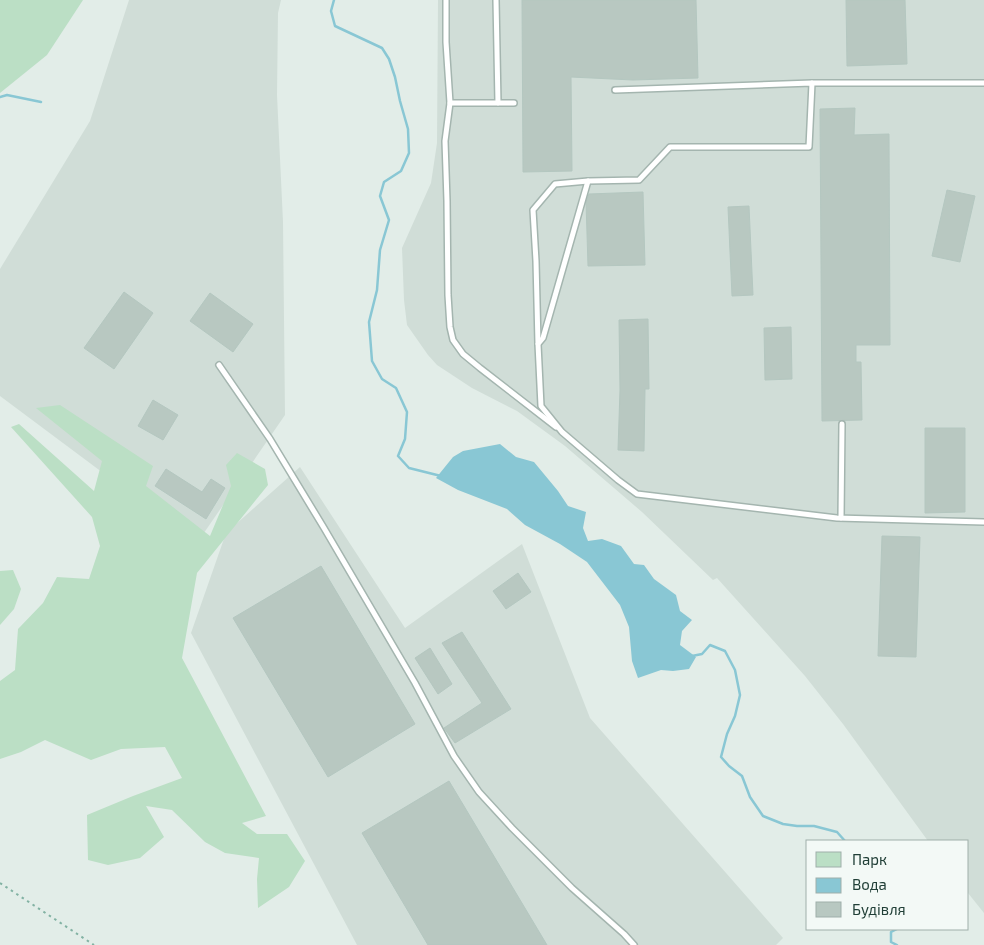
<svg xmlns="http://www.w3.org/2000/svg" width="984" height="945" font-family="'Exo 2',sans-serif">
<rect width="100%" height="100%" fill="#e2ede8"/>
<g fill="#d0ddd7">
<path d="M129 0H281L278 13 277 95 283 222 285 415 197 543 0 396V269L90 121Z"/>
<path d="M438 0H984V913L968 893V841H928L843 724 805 676 717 578 713 580 642 512 565 446 517 411 472 388 437 365 428 355 407 325 404 300 402 248 431 183 437 143Z"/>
<path d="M300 467 405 628 522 544 590 718 783 938 776 945H357L191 633 226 533Z"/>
</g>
<g fill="#bbdfc5">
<path d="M0 0H83L47 55 0 93Z"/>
<path d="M60 405 153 466 146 486 210 536 231 486 226 465 237 453 265 469 268 485 197 573 182 658 266 816 242 823 257 834H287L305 861 289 887 258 908 257 879 259 858 225 853 205 842 172 810 146 806 164 837 140 858 108 865 88 860 87 815 133 796 182 778 165 747 121 749 91 760 45 740 21 752 0 759V681L15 670 18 629 43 603 57 577 89 579 100 546 92 517 11 427 19 424 94 491 102 461 36 408Z"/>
<path d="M13 570 21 589 14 609 0 625V571Z"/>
</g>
<path fill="#89c7d4" d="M500 444 516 457 534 462 558 491 568 506 586 512 583 528 588 541 602 539 621 546 634 564 644 565 654 579 676 595 680 611 692 620 682 631 680 645 696 657 689 669 673 671 661 670 638 678 632 661 629 627 620 605 587 562 560 544 525 525 507 509 458 490 436 478 453 457 463 451Z"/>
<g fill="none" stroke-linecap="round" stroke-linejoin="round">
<g stroke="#89c7d4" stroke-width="2.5">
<path d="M334 0 331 11 335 26 382 48 389 59 395 77 400 101 408 129 409 153 401 171 384 182 380 196 389 220 380 250 377 290 369 322 372 361 382 379 396 388 407 412 405 439 398 456 409 468 441 476"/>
<path d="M0 97 7 95 41 102"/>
<path d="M692 656 702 654 710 645 725 651 735 670 740 695 735 716 727 734 721 757 729 766 742 776 750 797 763 816 783 824 797 826H814L837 832 845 841"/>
<path d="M897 945 891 942V932L897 929"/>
</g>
</g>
<g fill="#b8c8c1" stroke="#b4c7c0">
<path d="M522 0H696L698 78 633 80 571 77 572 171 523 172Z"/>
<path d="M846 0H905L907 64 847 66Z"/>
<path d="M855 108 854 135 889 134 890 345H856V362H861L862 420 822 421 820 109Z"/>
<path d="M947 190 975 196 960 262 932 256Z"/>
<path d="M643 192 645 265 588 266 586 202 589 194Z"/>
<path d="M749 206 753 295 732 296 728 207Z"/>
<path d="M124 292 153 313 114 369 84 348Z"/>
<path d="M210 293 253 324 233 352 190 321Z"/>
<path d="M648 319 649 389H645L644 451 618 450 620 390 619 320Z"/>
<path d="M791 327 792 379 765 380 764 328Z"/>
<path d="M153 400 178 415 163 440 138 426Z"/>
<path d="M925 428H965V512L925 513Z"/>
<path d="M166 469 202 492 211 479 225 488 206 519 155 486Z"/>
<path d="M882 536 920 537 916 657 878 656Z"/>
<path d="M321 566 415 724 328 777 233 618Z"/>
<path d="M518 573 531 592 506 609 493 591Z"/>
<path d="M462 632 511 709 455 743 444 728 482 703 442 643Z"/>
<path d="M430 648 452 684 438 694 415 658Z"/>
<path d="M449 781 547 945H428L362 833Z"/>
</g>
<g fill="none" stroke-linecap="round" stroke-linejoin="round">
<g stroke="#a4b5af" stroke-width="8">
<g id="service">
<path d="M446 0V42L450 103 445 141 447 201 448 295 450 327 453 340 463 354 480 368 556 427"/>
<path d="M496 0 498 103"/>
<path d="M812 83H984"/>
<path d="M450 103H514"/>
<path d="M588 181 543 338 538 344 541 406 562 432 618 480 637 494 837 518 984 522"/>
<path d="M538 344 536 261 533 210 555 184 588 181 639 180 670 147H809L812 83 615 90"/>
<path d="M219 365 270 439 324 528 415 683 454 756 479 792 512 828 572 888 624 934 634 945"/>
<path d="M841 518 842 424"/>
</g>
</g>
<path stroke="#82b2a3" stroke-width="2" stroke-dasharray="2.5 4" stroke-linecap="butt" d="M0 883 94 945"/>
<use href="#service" stroke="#fff" stroke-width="5"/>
</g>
<rect x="806" y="840" width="162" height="90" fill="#f3f9f6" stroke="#9fafaa"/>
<rect x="816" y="852" width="25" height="15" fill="#bbdfc5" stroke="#9fafaa"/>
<text x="852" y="865" font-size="15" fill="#213f37">Парк</text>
<rect x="816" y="878" width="25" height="15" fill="#89c7d4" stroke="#9fafaa"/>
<text x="852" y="890" font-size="15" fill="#213f37">Вода</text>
<rect x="816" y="902" width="25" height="15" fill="#b8c8c1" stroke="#9fafaa"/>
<text x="852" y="915" font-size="15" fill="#213f37">Будівля</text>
</svg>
